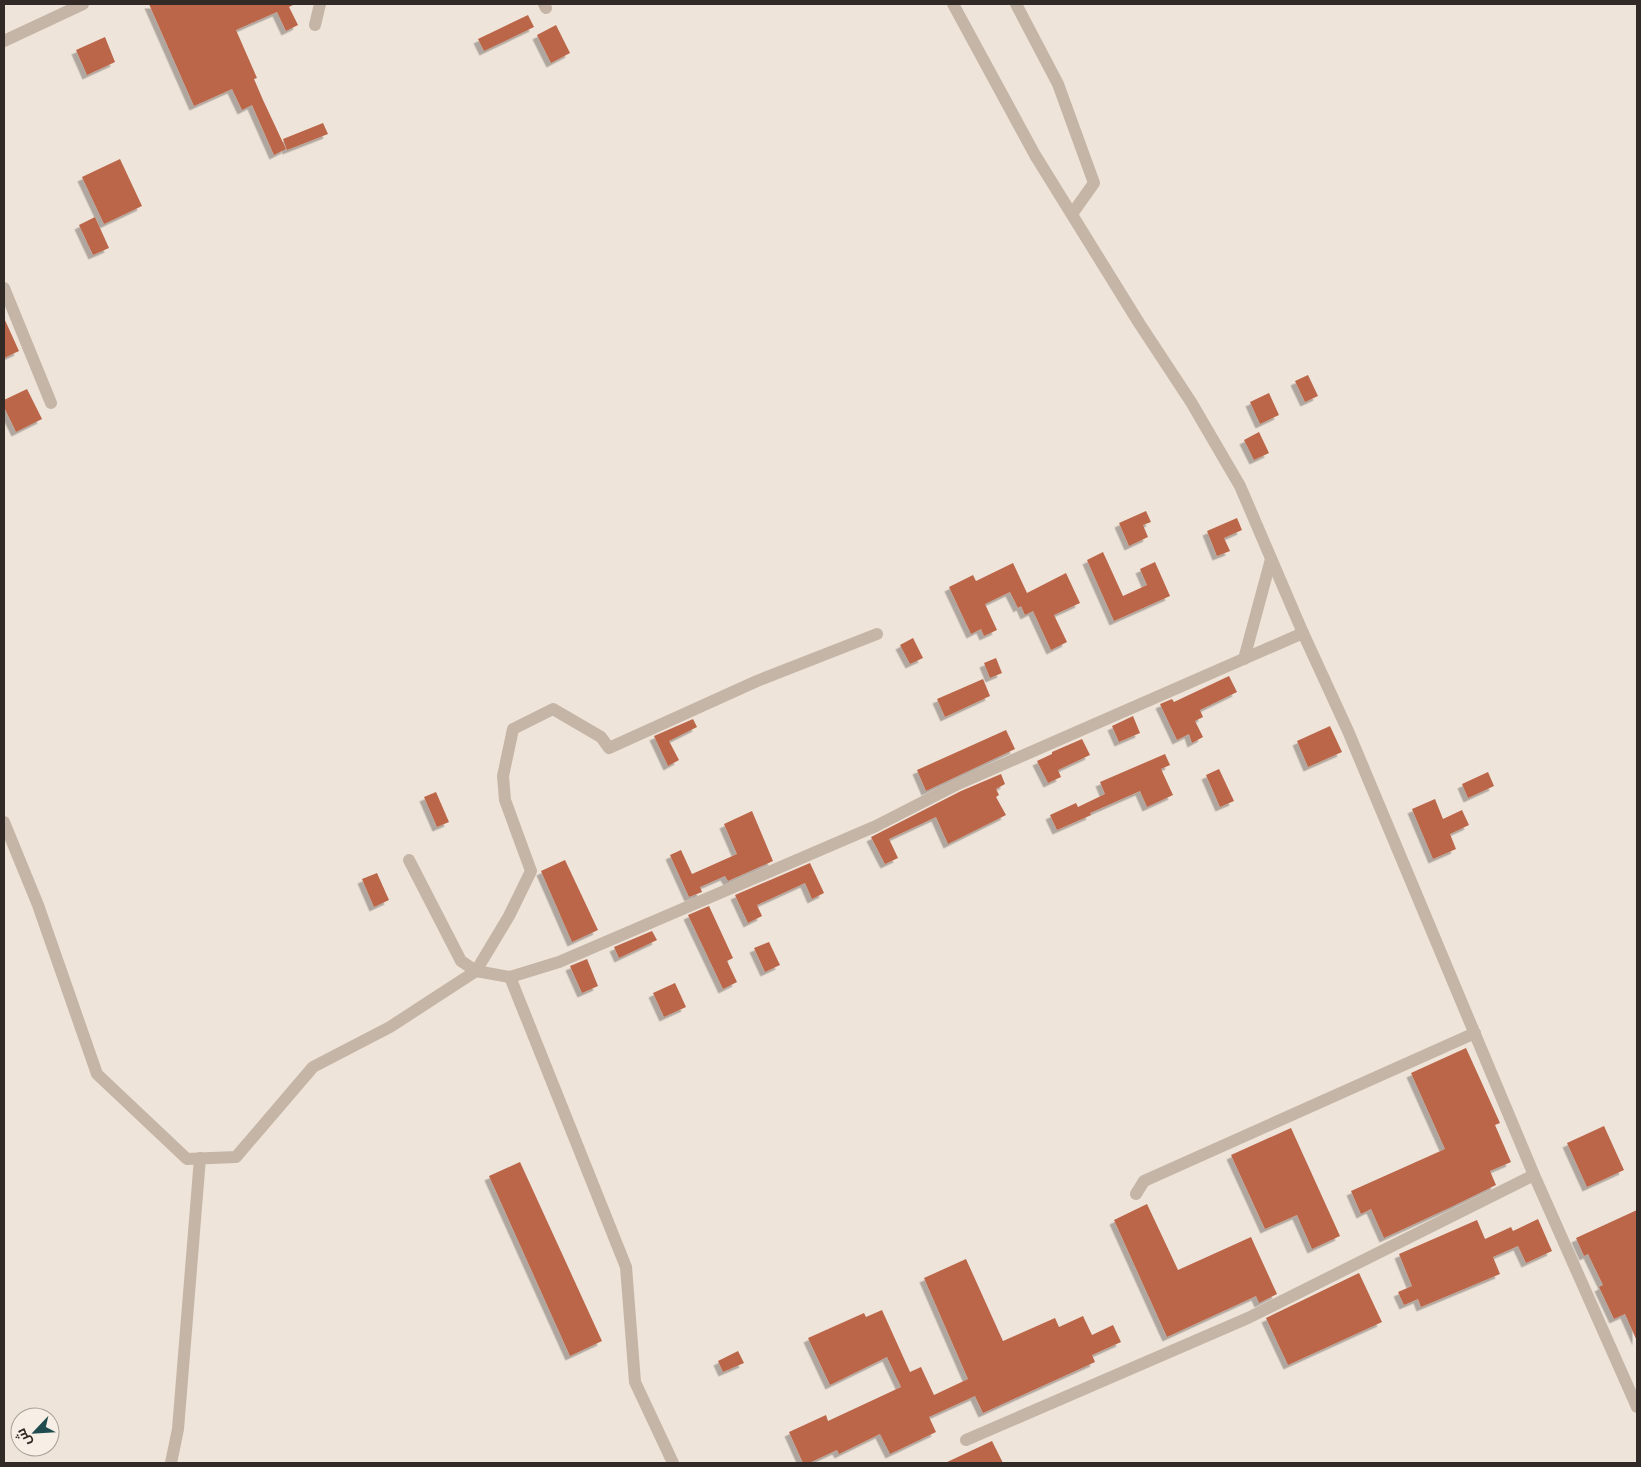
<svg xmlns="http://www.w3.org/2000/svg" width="1641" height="1467" font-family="Barlow,Cairo,sans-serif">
<defs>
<filter id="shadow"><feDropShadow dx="-4.5" dy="4.5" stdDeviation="0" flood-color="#0004"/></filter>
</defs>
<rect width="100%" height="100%" fill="#efe4d9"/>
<g fill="#bb664a" filter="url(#shadow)">
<path d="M149 4H295L289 7 298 25 286 31 277 12 236 30 257 78 254 79 263 100 286 149 274 155 252 105 242 110 232 89 194 106Z"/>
<path d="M528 15 534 27 484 51 478 39Z"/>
<path d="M556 25 570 53 551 63 537 35Z"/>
<path d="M105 37 115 62 87 75 76 50Z"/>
<path d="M323 123 328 134 287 150 283 139Z"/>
<path d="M120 159 142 206 104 224 82 177Z"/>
<path d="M95 217 109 248 93 255 79 225Z"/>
<path d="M4 318 19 351 4 358Z"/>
<path d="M1308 375 1318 396 1305 402 1295 381Z"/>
<path d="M27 389 42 419 16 432 4 407V400Z"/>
<path d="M1269 393 1279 415 1260 424 1250 402Z"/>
<path d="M1259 432 1269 453 1254 460 1244 440Z"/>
<path d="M1146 511 1151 522 1143 525 1148 537 1129 546 1119 523Z"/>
<path d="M1237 518 1242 530 1224 538 1230 551 1217 556 1207 531Z"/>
<path d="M1103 552 1123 596 1147 585 1140 569 1155 562 1170 596 1114 621 1087 560Z"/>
<path d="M1013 563 1027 593 1066 573 1080 603 1054 615 1067 642 1051 650 1033 611 1025 615 1021 606 1018 608 1010 592 985 604 997 630 984 636 981 629 971 634 949 587 973 575 976 581Z"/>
<path d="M913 638 923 658 910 664 900 645Z"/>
<path d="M996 658 1002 673 990 678 984 663Z"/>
<path d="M1229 676 1237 692 1200 710 1203 717 1195 721 1203 737 1192 743 1189 734 1177 740 1160 704 1172 699 1174 702Z"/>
<path d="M983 679 990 696 945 717 937 699Z"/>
<path d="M1133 716 1140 733 1119 742 1112 726Z"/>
<path d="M693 719 697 727 669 741 679 760 668 766 654 736Z"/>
<path d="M1330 726 1342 752 1308 767 1297 741Z"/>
<path d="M1006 730 1015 749 926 791 917 770Z"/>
<path d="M1082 739 1090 755 1058 770 1061 777 1048 783 1037 761 1052 754V752Z"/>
<path d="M1165 754 1170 765 1161 769 1173 795 1147 807 1140 791 1090 813 1091 815 1057 830 1050 815 1076 803 1078 807 1105 794 1100 782Z"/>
<path d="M1219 769 1234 801 1220 807 1206 775Z"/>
<path d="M1488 772 1494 786 1468 798 1462 784Z"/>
<path d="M1001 774 1005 784 996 789 999 795 996 797 1006 815 948 844 936 817 889 839 898 858 885 864 871 837 961 791Z"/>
<path d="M436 792 449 822 437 827 424 797Z"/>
<path d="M1435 799 1443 819 1462 810 1469 825 1450 834 1456 849 1433 859 1412 809Z"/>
<path d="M752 811 773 861 728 881 725 876 700 887 702 892 689 897 670 855 681 850 692 874 737 854 724 824Z"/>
<path d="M565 860 598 930 572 942 541 871Z"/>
<path d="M810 863 824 893 812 899 805 883 757 905 762 916 748 923 735 895Z"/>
<path d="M377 873 389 900 374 907 362 879Z"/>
<path d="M709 906 733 958 727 961 737 982 723 989 688 915Z"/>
<path d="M652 931 657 940 619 958 614 947Z"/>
<path d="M769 942 780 965 765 972 754 948Z"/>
<path d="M587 959 598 986 582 993 570 966Z"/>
<path d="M675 983 686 1007 664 1017 653 993Z"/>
<path d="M1466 1048 1500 1123 1495 1125 1511 1162 1490 1171 1496 1185 1449 1208 1384 1238 1371 1209 1361 1214 1351 1191 1445 1149 1411 1073Z"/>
<path d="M1604 1126 1624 1170 1587 1187 1567 1143Z"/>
<path d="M1291 1128 1340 1236 1312 1249 1297 1215 1265 1229 1231 1155Z"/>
<path d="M520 1162 602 1341 570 1356 489 1176Z"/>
<path d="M1147 1204 1178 1270 1251 1237 1277 1294 1259 1303 1256 1296 1167 1337 1114 1220Z"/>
<path d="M1637 1210V1341L1625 1314 1614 1319 1599 1287 1603 1285 1588 1254 1584 1256 1576 1238Z"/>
<path d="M1538 1219 1552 1251 1526 1263 1518 1246 1493 1257 1500 1274 1421 1307 1418 1299 1404 1305 1398 1292 1412 1286 1399 1254 1477 1220 1485 1239 1511 1227 1513 1231Z"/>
<path d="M966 1259 1003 1341 1055 1318 1059 1327 1083 1316 1092 1335 1113 1325 1121 1342 1092 1355 1095 1362 983 1413 975 1396 929 1417 936 1432 890 1454 880 1434 839 1454 837 1450 809 1463H803L789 1432 826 1415 828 1421 901 1387 887 1357 830 1385 808 1338 864 1313 866 1317 882 1310 910 1372 921 1367 934 1395 968 1379 924 1278Z"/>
<path d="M1359 1273 1382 1322 1288 1365 1266 1318Z"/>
<path d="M738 1351 744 1363 723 1372 718 1361Z"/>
<path d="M992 1441 1003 1463H945Z"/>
</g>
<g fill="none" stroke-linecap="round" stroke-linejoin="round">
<g stroke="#c5b5a6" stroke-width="12">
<path d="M544 4 546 8"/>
<path d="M953 4 1035 155 1139 323 1191 402 1240 486 1303 633 1348 731 1534 1175 1637 1407"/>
<path d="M1016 4 1058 84 1094 183 1072 214"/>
<path d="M315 25 320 4"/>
<path d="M4 41 83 4"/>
<path d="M4 288 51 403"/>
<path d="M1244 659 1271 559"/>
<path d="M4 822 38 905 97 1074 187 1159 236 1157 313 1067 390 1027 476 971 510 977 559 962 876 826 958 784 1303 633"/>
<path d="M409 860 461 961 476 971 509 916 531 871 505 800 503 776 513 729 553 709 601 737 609 748 757 681 877 634"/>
<path d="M510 977 626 1267 635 1382 673 1463"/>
<path d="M1136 1194 1144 1181 1475 1033"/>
<path d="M966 1440 1248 1318 1534 1175"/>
<path d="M171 1463 178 1429 200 1158"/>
</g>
</g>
<rect width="1641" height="1467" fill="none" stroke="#322a26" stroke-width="10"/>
<g transform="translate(35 1432) rotate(245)"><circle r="24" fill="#f7efe5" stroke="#a8a099"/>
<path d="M0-4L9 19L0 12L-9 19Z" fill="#204c50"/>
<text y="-8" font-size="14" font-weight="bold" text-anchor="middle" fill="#322a26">ش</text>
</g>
</svg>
